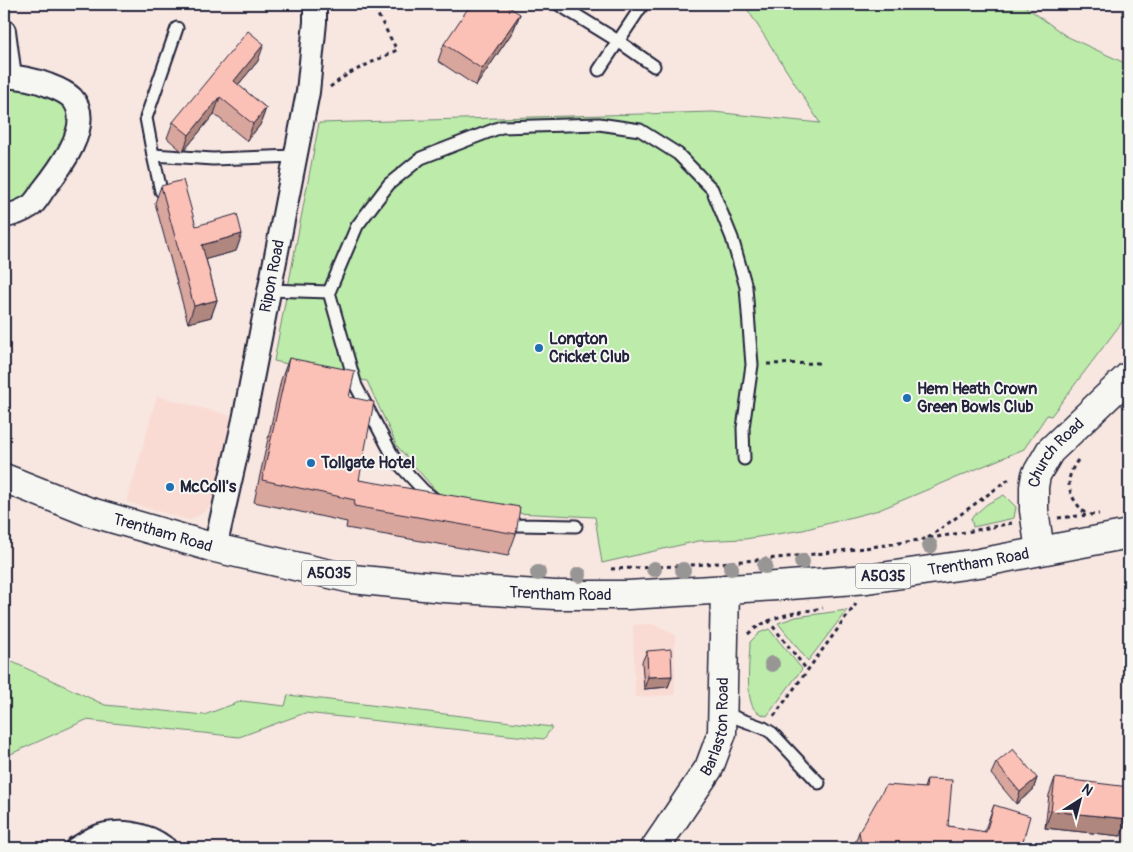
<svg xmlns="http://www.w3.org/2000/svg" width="1133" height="852" font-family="Pangolin,sans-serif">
<rect width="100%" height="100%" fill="#f8e6e0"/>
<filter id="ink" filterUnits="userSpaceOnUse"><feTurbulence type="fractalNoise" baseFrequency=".02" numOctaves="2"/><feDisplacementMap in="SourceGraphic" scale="10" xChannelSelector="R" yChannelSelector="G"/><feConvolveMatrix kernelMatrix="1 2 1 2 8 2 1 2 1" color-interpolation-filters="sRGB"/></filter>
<g filter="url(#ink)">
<g fill="#f9dbd3">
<path d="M157 396 235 417 211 505 203 513 189 520 127 502Z"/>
<path d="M653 624 675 635V695L635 697 633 625Z"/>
</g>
<g fill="#bcebaa" stroke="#6f8672">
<path d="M744 4H1022L1066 36 1129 65V313L1051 416 1047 415 1024 449 879 510 803 530 745 539 698 541 602 563 595 517 476 511 443 499 397 446 367 381 274 361 319 123 713 112 820 123Z"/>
<path d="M4 82 68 101 74 130 31 201 4 211Z"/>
<path d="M1004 495 1016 507 1014 518 973 527 971 518 987 504Z"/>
<path d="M847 610 808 661 778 623 796 617Z"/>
<path d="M769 629 802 669 767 716C763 715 758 713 756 711 744 701 750 657 750 642L759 633Z"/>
<path d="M4 658 105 705 204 715 242 701 285 706 288 695 552 727 544 739 305 713 239 737 86 720 4 757Z"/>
</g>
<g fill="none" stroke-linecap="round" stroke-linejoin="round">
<g stroke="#22223b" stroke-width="15">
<g id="service">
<path d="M558 4 618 41 654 66"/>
<path d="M599 70 643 4"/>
<path d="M153 155 146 118 177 28"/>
<path d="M161 191 153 155 213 159 295 156"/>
<path d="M269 290 329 292 357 226 389 184 421 158 501 127 599 124 640 130 678 154 712 189 732 238 746 287 752 365 743 428 744 459"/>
<path d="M329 292 356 386 395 460 424 491 436 500"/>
<path d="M504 522 517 525 576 526"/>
<path d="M723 713 764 728 772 733 819 783"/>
</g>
</g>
<g stroke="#22223b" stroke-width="26">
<g id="minor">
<path d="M4 31 10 77"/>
<path d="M4 77C18 76 36 80 48 85 56 88 66 92 72 98 95 123 59 170 43 190 40 195 36 201 32 205 23 211 14 215 4 216"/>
<path id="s1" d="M215 548 244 420 308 92 315 22V4"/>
<path d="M77 848C83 845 88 841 94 838 117 828 146 833 165 848"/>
</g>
</g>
<g stroke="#22223b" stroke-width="31">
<g id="tertiary">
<path id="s2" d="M1040 551 1034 510V487L1036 475 1050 451 1129 376"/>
<path id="s3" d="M655 848 709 768 722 733 725 589"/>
</g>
</g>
<g stroke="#22223b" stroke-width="31">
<g id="primary">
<path id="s4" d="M4 478 87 511 215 548 352 579 444 588 555 595H628L777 586 867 579 979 563 1129 534"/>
</g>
</g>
<g stroke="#22223b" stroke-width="3" stroke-dasharray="4 4" stroke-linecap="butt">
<path d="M330 87 348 74 397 50 372 4"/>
<path d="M767 364 819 363"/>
<path d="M1078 460C1062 481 1069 498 1087 515"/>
<path d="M1058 518 1099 514"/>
<path d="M928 538 1012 477"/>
<path d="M611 569C745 564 881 550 1012 523"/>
<path d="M768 620 807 670"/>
<path d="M748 634C770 615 795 613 823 608"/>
<path d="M774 716 856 604"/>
</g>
<use href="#service" stroke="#f6f6f2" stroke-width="11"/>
<use href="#minor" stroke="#f6f6f2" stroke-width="22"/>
<use href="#tertiary" stroke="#f6f6f2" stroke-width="28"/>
<use href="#primary" stroke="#f6f6f2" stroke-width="28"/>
</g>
<g fill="#979695">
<circle cx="930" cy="546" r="8"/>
<circle cx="802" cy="562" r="8"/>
<circle cx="765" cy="566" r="8"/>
<circle cx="731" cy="568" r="8"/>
<circle cx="654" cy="569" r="8"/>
<circle cx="683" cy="570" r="8"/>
<circle cx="538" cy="573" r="8"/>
<circle cx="579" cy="575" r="8"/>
<circle cx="772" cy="664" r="8"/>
</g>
<g fill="#d9a69d" stroke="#22223b">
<path d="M520 14 513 31 476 86 438 61 444 44Z"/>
<path d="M258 61 238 85 266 108 260 125 247 141 214 114 183 152 167 138 173 122Z"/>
<path d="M161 186 196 226 242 234 236 251 206 259 217 300 211 317 188 323 155 203Z"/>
<path d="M289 358 349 397 359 480 516 534 508 556 346 528 347 522 254 502 281 380Z"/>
<path d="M647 651 672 676 668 687 644 689 642 662Z"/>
<path d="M996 763 1037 778 1033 790 1016 804 991 774Z"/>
<path d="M1055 778 1127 819 1121 836 1045 828 1049 795Z"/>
<path d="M927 779 948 826 984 832 994 805 1021 848H853L859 832 924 788Z"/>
</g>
<g fill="#b0877f" stroke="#22223b">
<path d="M520 14 513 31 476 86 482 69Z"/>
<path d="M264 44 258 61 227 98 234 81Z"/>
<path d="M220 97 214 114 183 152 189 135Z"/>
<path d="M266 108 260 125 247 141 253 124Z"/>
<path d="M242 234 236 251 196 262 202 245Z"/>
<path d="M217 300 211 317 188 323 194 306Z"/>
<path d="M672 676 668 687 644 689 648 677Z"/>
<path d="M1037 778 1033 790 1016 804 1020 792Z"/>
<path d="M1051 811 1127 819 1121 836 1045 828Z"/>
</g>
<g fill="#fcc1b6" stroke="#22223b">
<path d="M471 4H504L520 14 482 69 444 44Z"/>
<path d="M248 31 264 44 234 81 266 108 253 124 220 97 189 135 173 122Z"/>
<path d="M183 180 196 226 237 214 242 234 202 245 217 300 194 306 161 186Z"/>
<path d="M289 358 355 371 349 397 374 402 359 480 520 507 516 534 354 506 355 500 262 480Z"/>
<path d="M671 649 672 676 648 677 647 651Z"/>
<path d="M1013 749 1037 778 1020 792 996 763Z"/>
<path d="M1055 778 1129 787V796L1127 819 1051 811Z"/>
<path d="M927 779 952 780 948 826 986 832 994 805 1030 816 1021 848H862L859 832 886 785 926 788Z"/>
</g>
</g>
<g fill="#1f6fb2" stroke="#f6f6f2" stroke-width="2">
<circle cx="539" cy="348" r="5"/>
<circle cx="907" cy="398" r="5"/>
<circle cx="311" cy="463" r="5"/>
<circle cx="170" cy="487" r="5"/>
</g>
<g text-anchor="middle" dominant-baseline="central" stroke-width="4" stroke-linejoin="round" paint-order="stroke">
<g fill="#f6f6f2" stroke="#626272" stroke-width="1">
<rect x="301.5" y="560.5" width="55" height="25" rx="4"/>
<rect x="855.5" y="563.5" width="55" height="25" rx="4"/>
</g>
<g font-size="15" font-weight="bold" fill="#22223b">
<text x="329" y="573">A5035</text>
<text x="883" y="576">A5035</text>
</g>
<g font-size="16" fill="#22223b" stroke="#f6f6f2">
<text stroke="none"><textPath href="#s1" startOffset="278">Ripon Road</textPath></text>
<text stroke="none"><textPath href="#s2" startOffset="106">Church Road</textPath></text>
<text stroke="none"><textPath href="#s4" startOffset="168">Trentham Road</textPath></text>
<text stroke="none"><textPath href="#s4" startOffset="992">Trentham Road</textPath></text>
<text stroke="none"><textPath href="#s4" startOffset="572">Trentham Road</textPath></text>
<text stroke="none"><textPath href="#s3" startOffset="139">Barlaston Road</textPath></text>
</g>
<g font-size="16" font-weight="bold" fill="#22223b" stroke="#f6f6f2" text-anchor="start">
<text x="549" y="339">Longton<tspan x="549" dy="18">Cricket Club</tspan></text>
<text x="917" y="389">Hem Heath Crown<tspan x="917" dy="18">Green Bowls Club</tspan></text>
<text x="321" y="463">Tollgate Hotel</text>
<text x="180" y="487">McColl's</text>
</g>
</g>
<rect width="1133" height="852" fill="none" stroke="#f6f6f2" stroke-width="20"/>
<rect x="10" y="10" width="1113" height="832" fill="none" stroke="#22223b" stroke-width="2" filter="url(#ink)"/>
<g transform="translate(1080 800) rotate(36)" stroke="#f6f6f2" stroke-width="4" paint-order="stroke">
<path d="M0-4L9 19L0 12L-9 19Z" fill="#22223b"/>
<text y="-8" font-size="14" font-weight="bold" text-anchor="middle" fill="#22223b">N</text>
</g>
</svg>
